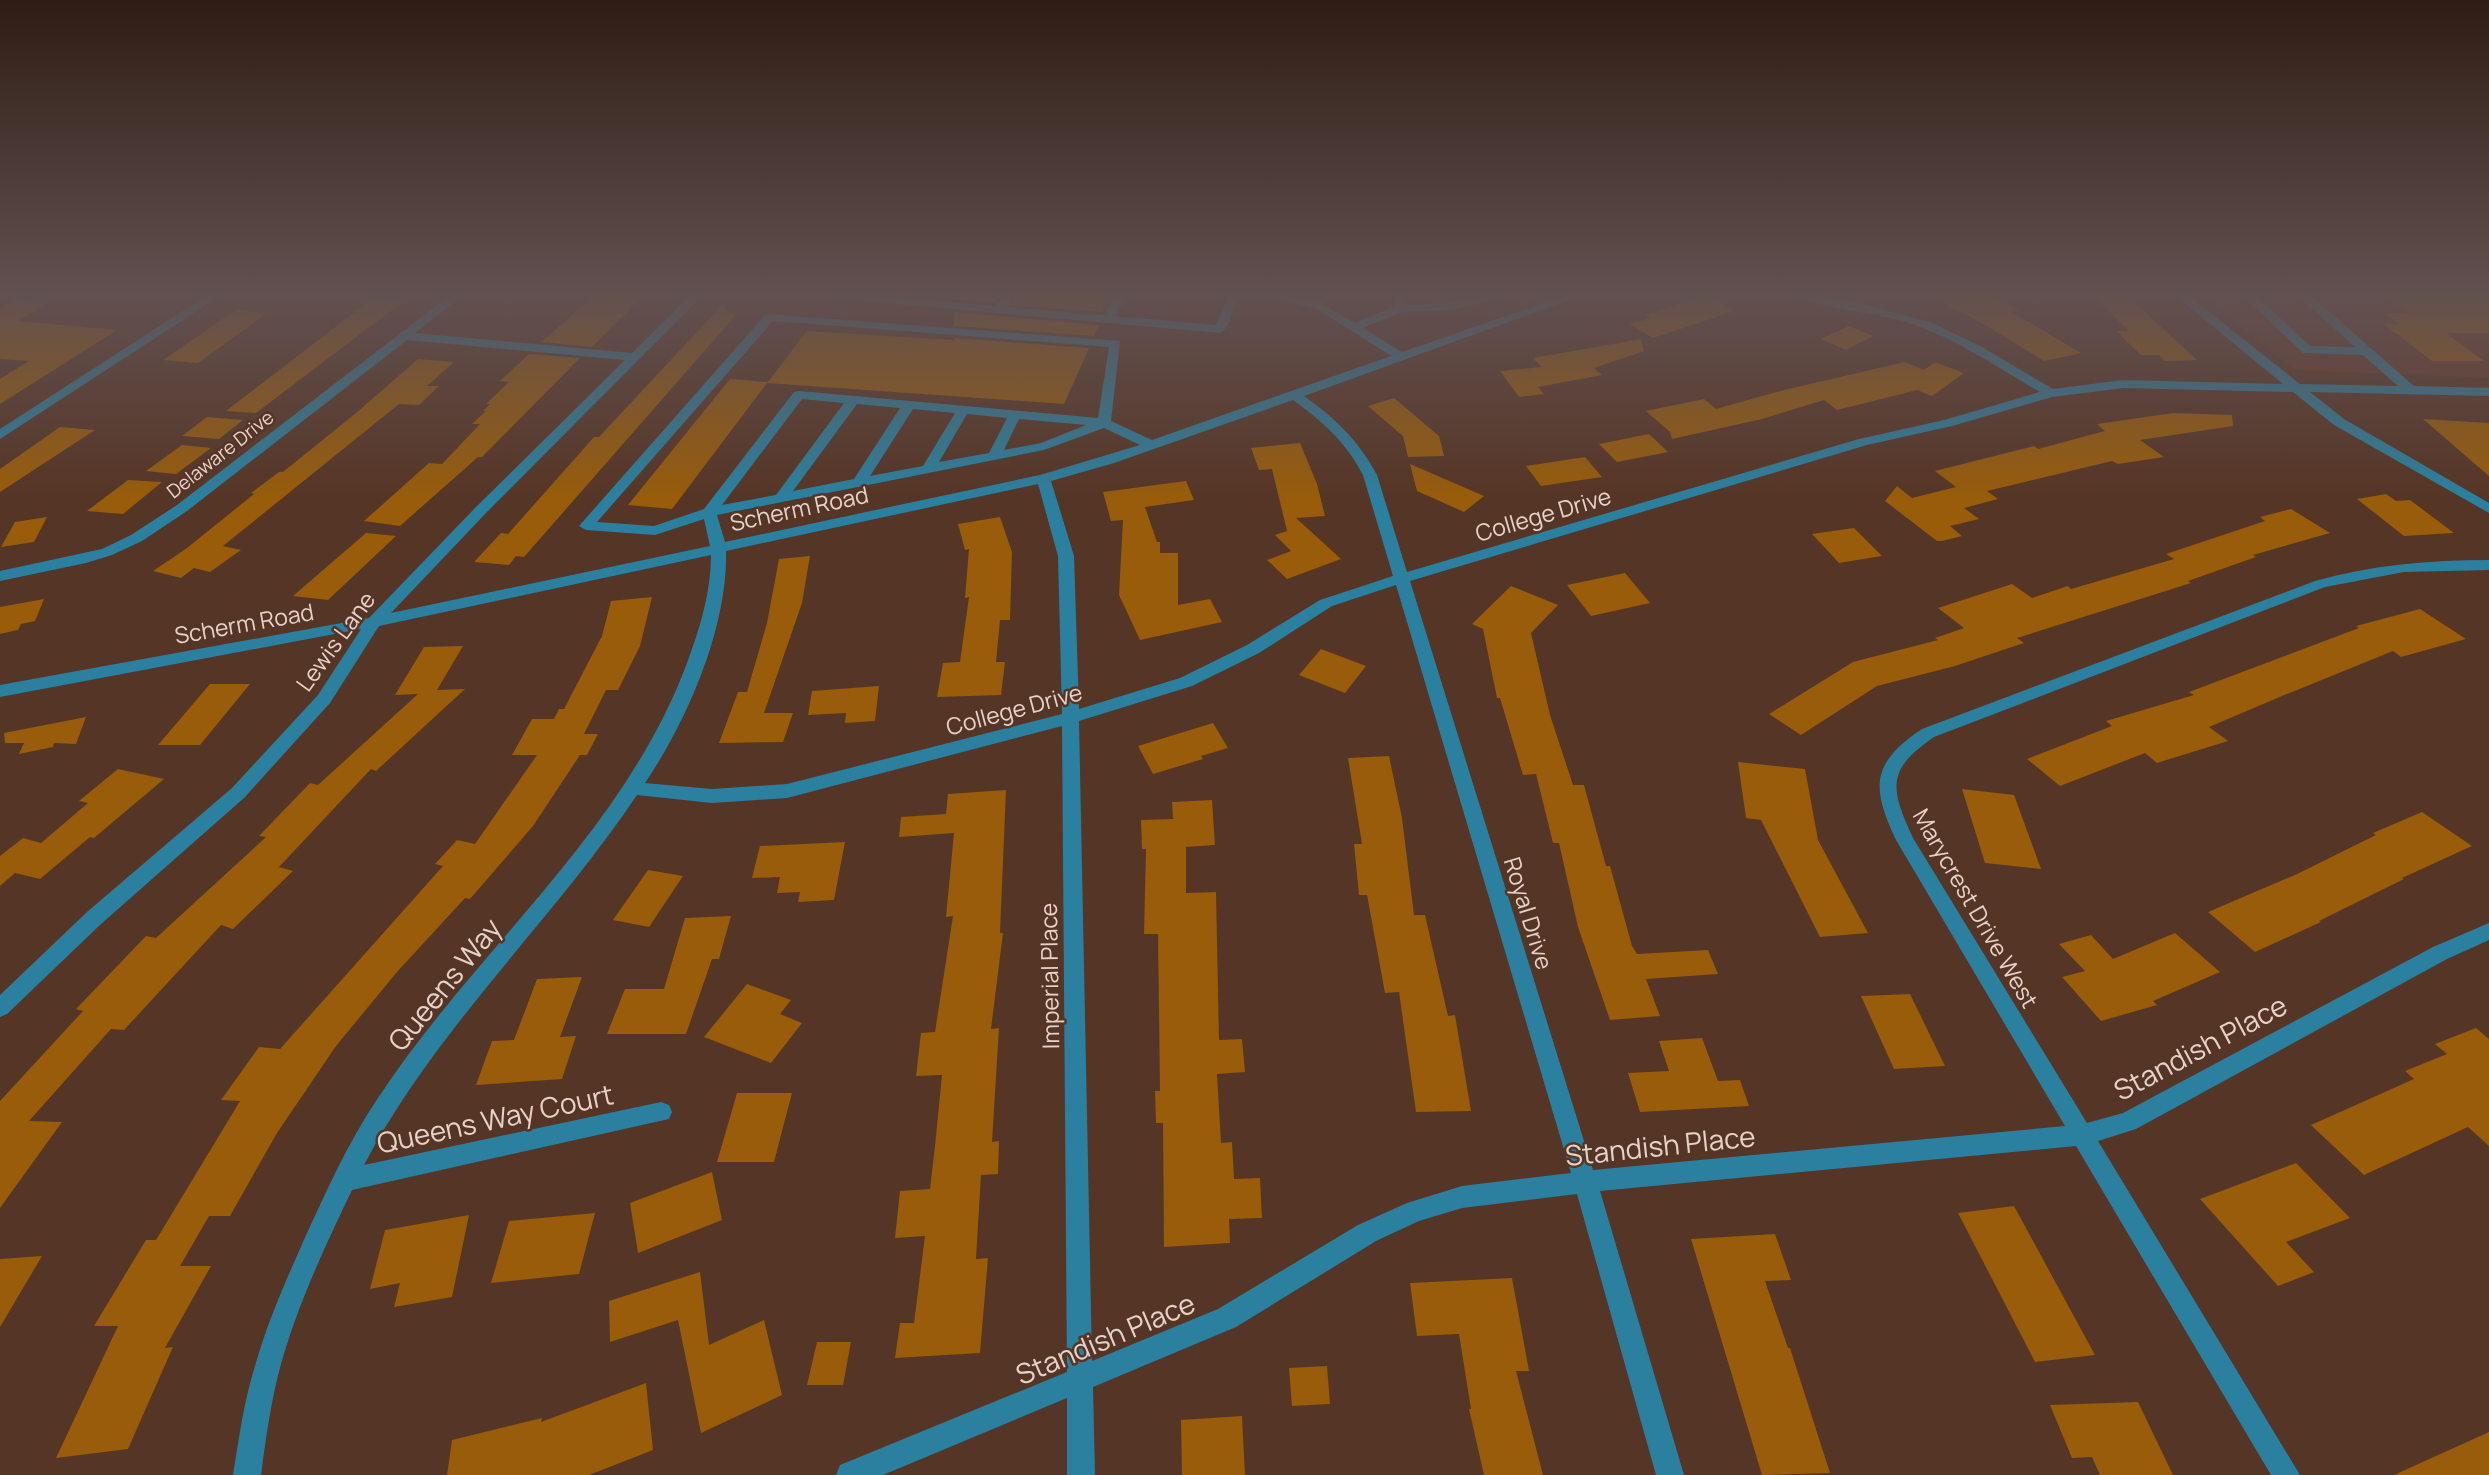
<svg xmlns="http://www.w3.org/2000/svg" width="2489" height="1475" font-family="Manrope,sans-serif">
<rect width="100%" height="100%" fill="#553525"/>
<path fill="#623a27" d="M2198 292H2489V378L2294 370Z"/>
<g fill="#985c0a">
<path d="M598 292H644L637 298H641L592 347 542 342Z"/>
<path d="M957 292H1002L995 303 956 300Z"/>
<path d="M1019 292H1039L1110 297 1102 312 1012 305Z"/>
<path d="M1922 292H1984L2020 310 2012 312 2081 353 2044 361 1982 323Z"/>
<path d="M2090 292H2123L2197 360 2165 361 2159 355H2141L2116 331H2129Z"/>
<path d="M1707 295 1734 311 1653 338 1630 324 1650 318 1645 315Z"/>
<path d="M2388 297H2489V333H2446L2484 361H2432L2384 324H2399L2385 313H2410Z"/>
<path d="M373 298 405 300 256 413 226 411Z"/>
<path d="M15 300 47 303 18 321 117 330 0 404V379L29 361 0 359V308Z"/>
<path d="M722 305 735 316 524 557 516 556 509 565 474 562 501 533 508 534 594 437H599Z"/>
<path d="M236 310 267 313 198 363 163 360Z"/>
<path d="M955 312 1099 325 1094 336 954 326Z"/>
<path d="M1849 326 1873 336 1846 350 1821 339Z"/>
<path d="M807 331 953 340 954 338 1089 348 1064 404 767 383 672 509 628 505 730 379 768 382Z"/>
<path d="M1641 339 1644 351 1594 368 1602 375 1538 387 1544 394 1519 397 1500 371 1542 367 1533 358Z"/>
<path d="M529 354 580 358 482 457H478L400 526 364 521 429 463 442 464 480 424H472L486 411H483L490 404H486L509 382 500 381Z"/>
<path d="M418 359 454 362 427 386H439L419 405 399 404 223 546 241 550 210 572 194 568 181 578 153 571 187 548 254 494 251 493 279 472H283L356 413Z"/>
<path d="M1905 362 1924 370 1935 362 1964 373 1932 396 1917 390 1837 410 1824 400 1762 419 1672 439 1670 432 1646 411 1704 399 1716 409 1784 390Z"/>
<path d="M1394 398 1439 436 1444 456 1408 457 1403 436 1368 406Z"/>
<path d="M2173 413 2232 415 2233 426 2140 440 2164 457 2118 464 2112 461 1987 491 1998 499 1964 508 1979 519 1950 526 1962 536 1942 541H1937L1885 501 1897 486 1912 498 1956 487 1935 471 2034 446 2038 449 2105 431 2097 424Z"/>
<path d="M207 417 243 420 219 439 182 436Z"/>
<path d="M2423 419 2489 423V476Z"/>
<path d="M60 427 95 430 0 492V469Z"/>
<path d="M1649 434 1668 452 1617 462 1599 444Z"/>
<path d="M1300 443 1317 484 1325 516 1296 518 1341 559 1287 579 1267 560 1291 551 1275 535 1287 531 1272 469 1259 470 1251 448Z"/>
<path d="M182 445 211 448 176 474 146 471Z"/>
<path d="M1585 457 1602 477 1541 486 1526 466Z"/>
<path d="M1410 464 1484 496 1464 512 1417 491Z"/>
<path d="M128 480 162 482 123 514 87 511Z"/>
<path d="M1186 481 1194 500 1145 507 1157 542H1160V553H1178V605L1210 599 1222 622 1140 640 1119 595 1123 520 1111 521 1103 492Z"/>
<path d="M2386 494 2396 501 2410 500 2454 533 2404 536 2357 499Z"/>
<path d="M2291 509 2330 533 2253 555 2256 557 2188 581 2191 583 2017 638 2024 643 1955 666 1877 686 1801 735 1769 714 1853 662 1938 640 1935 638 1964 628 1938 608 2012 584 2032 598 2068 586 2071 589 2174 559 2166 554 2265 521 2260 517Z"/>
<path d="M47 517 34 542 1 547 15 522Z"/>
<path d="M1000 517 1012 552 1010 620H1000L996 662H1005L1001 695 937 697 943 663 960 662 969 597 965 598 969 549 965 550 958 524Z"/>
<path d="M1854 528 1882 556 1839 563 1812 534Z"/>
<path d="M366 533 396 536 328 600 293 596Z"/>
<path d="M810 556 802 603 764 713H793L783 742 719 743 738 692H747L767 623 779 559Z"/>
<path d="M1625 573 1650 603 1591 616 1567 585Z"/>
<path d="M1511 586 1558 605 1531 633 1550 715 1573 785H1584L1606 866H1610L1632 946 1637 954 1708 950 1718 974 1646 979 1660 1016 1610 1020 1578 927 1559 843H1553L1536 774 1523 775 1500 698H1497L1483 629 1472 624Z"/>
<path d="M652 597 640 646 618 690H606L584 734H598L587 755H580L533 826 470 899 465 898 397 972 336 1046 277 1133 230 1216H209L180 1266H211L165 1348 173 1347 128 1449 56 1458 118 1326H94L146 1240H156L240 1101 221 1100 259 1047 280 1049 443 866 435 864 457 840 475 844 537 755H512L532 719H554L559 709H564L602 636 611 601Z"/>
<path d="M44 599 35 621 21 624 18 630 0 634V607Z"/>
<path d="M2420 609 2466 639 2401 657 2393 651 2282 696 2209 727 2228 741 2157 763 2145 753 2060 786 2027 759 2112 726 2106 721 2194 695 2189 692 2359 628 2356 626Z"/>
<path d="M463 646 437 690 465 689 376 771 371 769 279 867 293 871 233 929 221 925 124 1030 111 1029 29 1121 62 1122 0 1208V1101L83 1011 76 1009 146 936 156 938 266 837 259 836 310 783 318 785 418 694 395 695 424 647Z"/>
<path d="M1321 649 1366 666 1345 693 1299 675Z"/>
<path d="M210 684H250L200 745H158Z"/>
<path d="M879 686 875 721 845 723 846 713 808 715 812 691Z"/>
<path d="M86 717 76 744 54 743 53 747 19 754 24 743H5L4 733Z"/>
<path d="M1213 723 1228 748 1201 756 1203 759 1153 774 1138 746Z"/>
<path d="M1389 756 1402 818 1414 915H1425L1448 1016 1455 1015 1471 1111 1416 1112 1399 992 1385 993 1367 895H1359L1354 844H1362L1348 758Z"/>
<path d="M1738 762 1805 769 1818 840 1868 933 1820 937 1761 820 1746 818Z"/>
<path d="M118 769 164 779 94 838 90 837 40 879 15 873 0 886V856L23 838 41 843 88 803 79 801Z"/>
<path d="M1962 789 2014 795 2041 869 1985 863Z"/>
<path d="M1006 790 1000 933H1003L991 1029 999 1028 992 1142 999 1141 998 1174 981 1175 976 1259 988 1258 980 1353 895 1358 900 1323H914L925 1236 895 1238 900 1191 930 1189 935 1146 942 1075 916 1076 921 1033 935 1032 953 916 946 917 954 833 899 837 901 817 946 814 948 794Z"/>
<path d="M1212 800 1215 845 1186 847V893L1216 892 1219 1040 1242 1039 1245 1072 1217 1074 1221 1143 1232 1142 1234 1179 1260 1178 1262 1218 1229 1219 1230 1243 1164 1247 1163 1123H1156L1155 1091H1160L1158 934H1144L1146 849H1142L1141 820 1173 819 1172 802Z"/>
<path d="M2422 812 2472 846 2402 878 2404 879 2319 921 2321 922 2255 952 2208 912 2297 874 2376 835 2373 833Z"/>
<path d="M845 842 834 900 798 902 800 892 777 893 780 877 752 878 760 846Z"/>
<path d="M648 870 683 876 649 927 613 920Z"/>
<path d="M731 916 719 959H712L686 1034H607L625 989H664L685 918Z"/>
<path d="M2175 933 2220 972 2153 1001 2157 1005 2101 1021 2062 977 2085 971 2059 944 2091 935 2113 959Z"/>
<path d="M582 977 560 1037 576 1036 562 1079 476 1085 492 1041 514 1040 537 979Z"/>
<path d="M747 984 791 1000 780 1014 802 1023 771 1063 704 1037Z"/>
<path d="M1910 994 1945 1066 1894 1069 1861 996Z"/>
<path d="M2476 1028 2489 1039V1146L2468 1127 2364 1175 2311 1125 2414 1079 2405 1071 2447 1054 2435 1044Z"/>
<path d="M1702 1038 1718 1081 1740 1080 1749 1106 1640 1112 1628 1073 1669 1071 1659 1041Z"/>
<path d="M737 1093H792L774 1162H717Z"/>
<path d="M2296 1163 2350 1218 2286 1242 2314 1272 2278 1286 2200 1199Z"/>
<path d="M712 1172 722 1220 638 1253 630 1203Z"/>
<path d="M2014 1206 2095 1355 2035 1362 1958 1213Z"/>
<path d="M595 1213 579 1274 491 1283 509 1221Z"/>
<path d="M469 1215 452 1297 394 1307 400 1283 370 1289 385 1230Z"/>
<path d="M1775 1234 1791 1280 1765 1281 1788 1348H1790L1830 1473 1762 1475 1691 1239Z"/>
<path d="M42 1256 0 1327V1259Z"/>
<path d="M700 1272 709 1345 764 1320 782 1395 701 1433 678 1320 610 1342 609 1301Z"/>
<path d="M1512 1278 1529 1371H1516L1543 1475H1484L1469 1409H1471L1459 1334 1417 1336 1410 1283Z"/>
<path d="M817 1342H851L843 1385H807Z"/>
<path d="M1327 1366 1330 1404 1292 1406 1289 1368Z"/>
<path d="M646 1383 653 1450 589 1475H447L452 1440 542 1418 541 1422Z"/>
<path d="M2138 1402 2173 1475H2100L2092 1457 2072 1458 2050 1405Z"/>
<path d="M1242 1416 1245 1475H1182L1181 1420Z"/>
<path d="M2489 1432V1475H2394Z"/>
</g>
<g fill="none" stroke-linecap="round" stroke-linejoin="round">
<g fill="#2b809f" fill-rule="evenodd">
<path d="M212 292H226L0 439V429Z"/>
<path d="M454 292H467L415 333 632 353 693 292H706L486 513 391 613 710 546 704 519 655 535 586 530 579 526 766 314 1120 341 1111 421 1152 440 1391 356 1317 309 1281 300 1241 297C1231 307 1232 327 1220 333L798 295 792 292H838L996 306 1005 292H1017L1008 307 1104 315 1116 292H1128L1116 316 1216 325 1229 295 1223 292 1281 294 1310 301 1328 292H1343L1322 304 1355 323 1395 306 1390 292H1402L1406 305 1450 303 1491 294 1490 292H1502V298L1450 310 1402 312 1363 328 1402 352 1575 292H1592L1304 396C1335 418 1359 441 1377 475L1407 572 1859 439 1944 420 2040 392C1997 367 1955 338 1907 322 1880 314 1799 304 1782 292H1803L1859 303 1933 323 1980 346 2053 389 2123 380 2283 384 2171 292H2184L2300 384 2398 386 2363 355 2303 353 2239 292H2252L2310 346 2355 347 2294 292H2307L2414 386 2489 388V396L2310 392 2344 419 2489 503V513L2334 425 2293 392 2123 388 2052 397 1952 426 1867 445 1410 581 1593 1170 2065 1126 1896 840C1871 787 1871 763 1922 729L2315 581C2372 565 2429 560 2489 560V570L2404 572 2325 587 1934 737C1886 770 1890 788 1913 838L2087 1123 2123 1113 2433 947 2489 923V940L2447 959 2136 1129 2098 1141 2300 1475H2271L2076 1146 1600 1191 1684 1475H1656L1577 1194 1462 1208 1419 1221 1376 1241 1236 1327 1093 1387 1095 1475H1067V1398L883 1475H836L840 1465 1067 1372 1062 726 787 798 712 803 637 795C551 923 436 1028 364 1165L661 1102 669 1105 672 1112 669 1119 352 1190C325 1246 298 1304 281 1364 271 1400 266 1438 261 1475H233C239 1438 244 1401 255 1366 267 1323 285 1283 303 1242 326 1192 347 1144 378 1098 476 949 624 833 687 663 700 628 711 592 711 555L379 626 330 703 244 798 101 924 7 1014 0 1017V995L87 912 232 788 318 695 361 629 0 697V685L369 618 476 507 625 360 407 340 187 511 142 541 112 555 86 563 0 581V571L102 549 131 535 177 505ZM773 321 1109 347 1098 418 799 391 794 392 704 509 654 526 597 522ZM802 399 844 403 776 495 722 505ZM1293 400C1322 421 1346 442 1363 475L1393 576 1320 600 1247 645 1180 678 1079 709 1074 556 1051 481 1114 463ZM857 404 900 408 854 479 793 491ZM913 409 955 413 923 466 870 476ZM967 414 1007 418 989 453 939 462ZM1019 419 1086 425 1041 443 1004 450ZM1104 428 1140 445 1040 475 725 542 717 515 1044 450ZM1038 484 1058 556 1062 714 787 784 712 789 645 783C687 721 728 627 726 551ZM1396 585 1571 1173 1462 1186 1407 1203 1358 1225 1218 1309 1092 1361 1079 721 1192 686 1259 653 1332 606Z"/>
</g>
</g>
<linearGradient id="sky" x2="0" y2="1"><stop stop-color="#2f1d14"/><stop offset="0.59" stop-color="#625151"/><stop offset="1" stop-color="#625151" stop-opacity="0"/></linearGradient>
<rect width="2489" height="499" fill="url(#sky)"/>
<g text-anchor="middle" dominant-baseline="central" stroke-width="5" stroke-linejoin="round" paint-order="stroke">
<g font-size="19" fill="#e7d2c9" stroke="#553525">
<text transform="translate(220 454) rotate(-38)">Delaware Drive</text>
</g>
<g font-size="23" fill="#e7d2c9" stroke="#553525">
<text transform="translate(799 508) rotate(-12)">Scherm Road</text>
<text transform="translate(1543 514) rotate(-16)">College Drive</text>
<text transform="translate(244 623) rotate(-10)">Scherm Road</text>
<text transform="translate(335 641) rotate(-54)">Lewis Lane</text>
<text transform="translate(1014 709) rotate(-15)">College Drive</text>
<text transform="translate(1976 908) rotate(60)">Marycrest Drive West</text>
<text transform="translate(1529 913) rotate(73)">Royal Drive</text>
<text transform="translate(1049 976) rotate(-91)">Imperial Place</text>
</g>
<g font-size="28" fill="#e7d2c9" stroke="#553525">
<text transform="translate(444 984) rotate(-51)">Queens Way</text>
<text transform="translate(2200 1047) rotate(-28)">Standish Place</text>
<text transform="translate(495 1118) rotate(-12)">Queens Way Court</text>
<text transform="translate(1660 1145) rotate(-6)">Standish Place</text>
<text transform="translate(1105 1338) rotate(-23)">Standish Place</text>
</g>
</g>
</svg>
